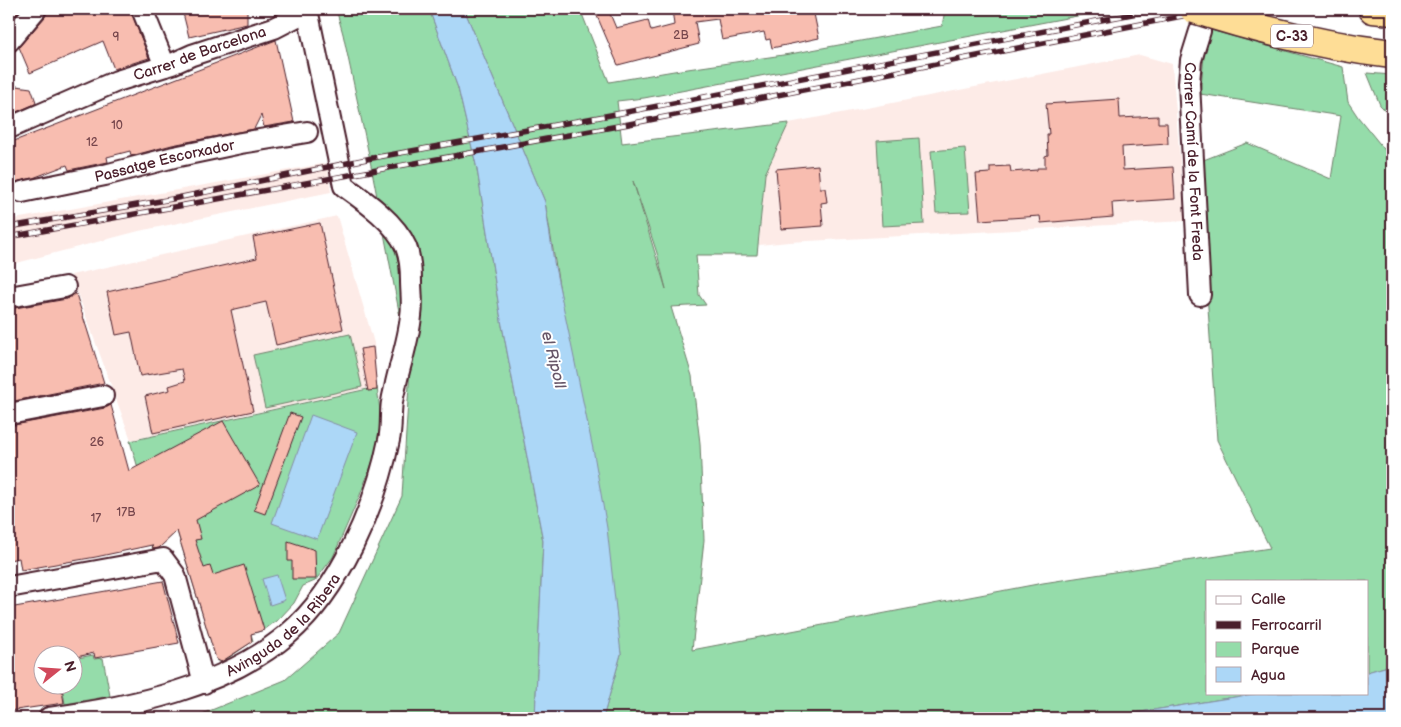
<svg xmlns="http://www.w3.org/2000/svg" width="1401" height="727" font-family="'Balsamiq Sans',sans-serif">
<rect width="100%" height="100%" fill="#fff"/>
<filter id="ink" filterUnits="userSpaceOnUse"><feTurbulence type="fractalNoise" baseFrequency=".02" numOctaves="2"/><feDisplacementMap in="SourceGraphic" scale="10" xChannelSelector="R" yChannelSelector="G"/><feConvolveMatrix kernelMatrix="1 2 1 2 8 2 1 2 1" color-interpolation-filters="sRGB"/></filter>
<g filter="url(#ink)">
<g fill="#fdebe7">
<path d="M1140 55 1172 64 1185 221 789 242 759 245 765 174 789 123Z"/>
<path d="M327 163 331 192 139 231 9 265V220Z"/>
<path d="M337 216 374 343 377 386 131 440 71 275Z"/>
</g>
<g fill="#95dcaa" stroke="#707e6a" fill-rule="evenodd">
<path d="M336 9H429L458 88 477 169 501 320 543 541 535 718H192L285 680 339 633 402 496 410 369 369 155 343 34Z"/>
<path d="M464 9H580L609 82 674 71 790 54 942 26 945 10 921 14 920 9H1114L644 98 617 101 622 143 789 123 765 174 757 255H696L699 295 706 305 671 307 692 376 700 443 704 540 692 650 1043 583 1270 548 1217 440 1207 293 1201 161 1247 143 1331 179 1341 116 1200 94 1207 29 1343 67 1348 102 1358 117 1392 159V665L1367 672V581H1207V693H1260L1103 718H603L621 654 545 202ZM633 181 657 253 666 289Z"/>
<path d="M1367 73 1392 75V117L1380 105Z"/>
<path d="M919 138 924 224 882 226 877 141Z"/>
<path d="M965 148 970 212 936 213 931 151Z"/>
<path d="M350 334 362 387 265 408 253 355Z"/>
<path d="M377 387 383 434 360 495 333 557 315 581 303 586 294 603 280 618 264 630 251 634 253 641 224 661H218L216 658 177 531 154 552 149 539 146 495 130 441Z"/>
<path d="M93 655 94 659 103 658 110 696 65 704 62 685 72 684 73 659Z"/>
</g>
<g fill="#acd7f7" stroke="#858da5">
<path d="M429 9H464L545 202 554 262 594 454 607 528 621 654 603 718H535L543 541 501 320 477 169 458 88Z"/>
<path d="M311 415 357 432 317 539 272 523Z"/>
<path d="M277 575 285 600 270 605 262 579Z"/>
<path d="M1392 665V718H1091H1103L1260 693H1367V672Z"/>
</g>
<g fill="#f8bdb0" stroke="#4a1f2b">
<path d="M9 9H21L9 23Z"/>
<path d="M48 9H130L149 58 114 69 103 41 30 73 19 47 45 17Z"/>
<path d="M182 9H247V24L189 37Z"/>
<path d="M594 9H608L616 28 648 20 651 31 674 25 672 9H813L819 38 772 48 770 39 766 40 764 32 722 40 718 19 695 22 699 44 618 65Z"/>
<path d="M276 40 294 122 264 127 261 115 254 129 172 145 131 156 130 151 107 157 108 162 69 170 67 165 33 178 19 181 9 186V143Z"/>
<path d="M9 85 31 88 36 102 35 104 9 115Z"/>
<path d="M1119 99 1120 118 1158 116V123H1167L1168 144 1122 147 1123 170 1173 167 1175 199 1112 203 1113 217 1041 223 1040 216 980 220 976 174 990 173V167L1010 166 1011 172 1037 170V168H1045V156L1048 155 1047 134H1049L1046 104Z"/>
<path d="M818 165 820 188H825L827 202 821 203 823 226 781 229 776 169Z"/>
<path d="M320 223 343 329 276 345 266 302 231 310 253 411 153 433 145 396 170 390 169 386 185 381 182 369 140 376 131 332 116 335 107 292 257 258 253 237Z"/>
<path d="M74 294H76L104 383 9 402V309L67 299Z"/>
<path d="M373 347 377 390 368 391 360 349Z"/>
<path d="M111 405 129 471 223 421 260 485 196 520 201 539 195 540 204 568 210 566 213 575 244 565 264 630 251 634 252 642 221 662 216 659 177 531 159 548 153 549 152 545 96 557 21 570 19 558 9 560V426L105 408Z"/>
<path d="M290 413 301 417 265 514 254 510Z"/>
<path d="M288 541 315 550 316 579H292V561H288Z"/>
<path d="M163 581 179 643 95 658 94 653 72 658V654H42V684H61L64 703 9 711V608Z"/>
</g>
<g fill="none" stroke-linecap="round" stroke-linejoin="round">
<g stroke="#4a1f2b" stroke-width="24">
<g id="minor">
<path d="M142 9 165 66"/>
<path id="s1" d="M1200 31 1191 60 1189 83 1200 295"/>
<path d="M9 41 36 9"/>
<path id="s2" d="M9 128 117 81 172 64 192 55 274 28 307 11"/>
<path id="s3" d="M22 192 105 175 174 157 241 143 307 132"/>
<path d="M9 297 65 287"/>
<path d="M9 414 103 396"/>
<path d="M9 587 163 559 175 575 204 683"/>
<path id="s4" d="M49 718C130 707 224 688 288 634 340 590 376 505 389 440 392 427 390 414 392 402 393 395 395 389 396 383 401 361 409 338 411 316 413 304 411 292 411 281 411 271 410 257 406 247 396 223 365 201 344 186L307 9"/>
</g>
</g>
<g stroke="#4a1f2b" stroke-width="31">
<path id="highway" d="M1373 9 1392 11"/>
</g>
<use href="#minor" stroke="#fff" stroke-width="20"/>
<use href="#highway" stroke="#fedd96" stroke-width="28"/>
<g stroke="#4a1f2b" stroke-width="5.5">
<g id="rail">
<path d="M9 227 172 199 367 159 627 112 1158 9"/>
<path d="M9 237 629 124 1218 9"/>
</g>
</g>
<use href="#rail" stroke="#fff" stroke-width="4" stroke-dasharray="11" stroke-linecap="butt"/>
<g stroke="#4a1f2b" stroke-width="31" stroke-linecap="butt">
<path id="highway-bridge" d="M1194 9C1259 30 1325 46 1392 54"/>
</g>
<use href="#highway-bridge" stroke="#fedd96" stroke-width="28"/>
</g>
</g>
<g text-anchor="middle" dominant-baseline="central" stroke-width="4" stroke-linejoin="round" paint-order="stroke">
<g font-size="12" fill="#76464c">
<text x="681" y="35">2B</text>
<text x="116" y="37">9</text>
<text x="117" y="125">10</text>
<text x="92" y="142">12</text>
<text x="97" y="442">26</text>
<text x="126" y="512">17B</text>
<text x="96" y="518">17</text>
</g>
<rect fill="#fff" stroke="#80626b" stroke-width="1" x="1271" y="24.5" width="42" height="23" rx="4"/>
<g font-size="14" font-weight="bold" fill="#4a1f2b">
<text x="1292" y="36">C-33</text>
</g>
<g font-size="15" fill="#4a1f2b" stroke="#fff">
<text stroke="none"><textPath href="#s2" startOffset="205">Carrer de Barcelona</textPath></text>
<text stroke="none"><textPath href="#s3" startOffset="146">Passatge Escorxador</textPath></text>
<text stroke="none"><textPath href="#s1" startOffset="132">Carrer Camí de la Font Freda</textPath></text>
<text stroke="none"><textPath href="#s4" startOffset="259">Avinguda de la Ribera</textPath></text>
</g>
<g font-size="16" font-style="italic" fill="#675668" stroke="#fff">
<text transform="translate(553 360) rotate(76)">el Ripoll</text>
</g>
</g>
<rect width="1401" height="727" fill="none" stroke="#fff" stroke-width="30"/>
<rect x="15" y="15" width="1371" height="697" fill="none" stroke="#4a1f2b" stroke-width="2" filter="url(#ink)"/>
<rect x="1206" y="580" width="162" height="115" fill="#ffffff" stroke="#b7a5aa"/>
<rect x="1216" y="596" width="25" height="8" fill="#ffffff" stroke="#b7a5aa"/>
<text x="1251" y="604" font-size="15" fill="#4a1f2b">Calle</text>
<rect x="1216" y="621" width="25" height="8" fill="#4a1f2b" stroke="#b7a5aa"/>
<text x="1251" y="630" font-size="15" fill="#4a1f2b">Ferrocarril</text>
<rect x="1216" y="642" width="25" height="15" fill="#95dcaa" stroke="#b7a5aa"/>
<text x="1251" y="654" font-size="15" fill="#4a1f2b">Parque</text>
<rect x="1216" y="667" width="25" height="15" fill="#acd7f7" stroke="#b7a5aa"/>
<text x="1251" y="680" font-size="15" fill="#4a1f2b">Agua</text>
<g transform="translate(58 670) rotate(73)"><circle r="24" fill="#ffffff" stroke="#b7a5aa"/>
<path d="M0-4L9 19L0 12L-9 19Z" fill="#d1495b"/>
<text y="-8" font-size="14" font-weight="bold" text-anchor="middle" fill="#4a1f2b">N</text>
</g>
</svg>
